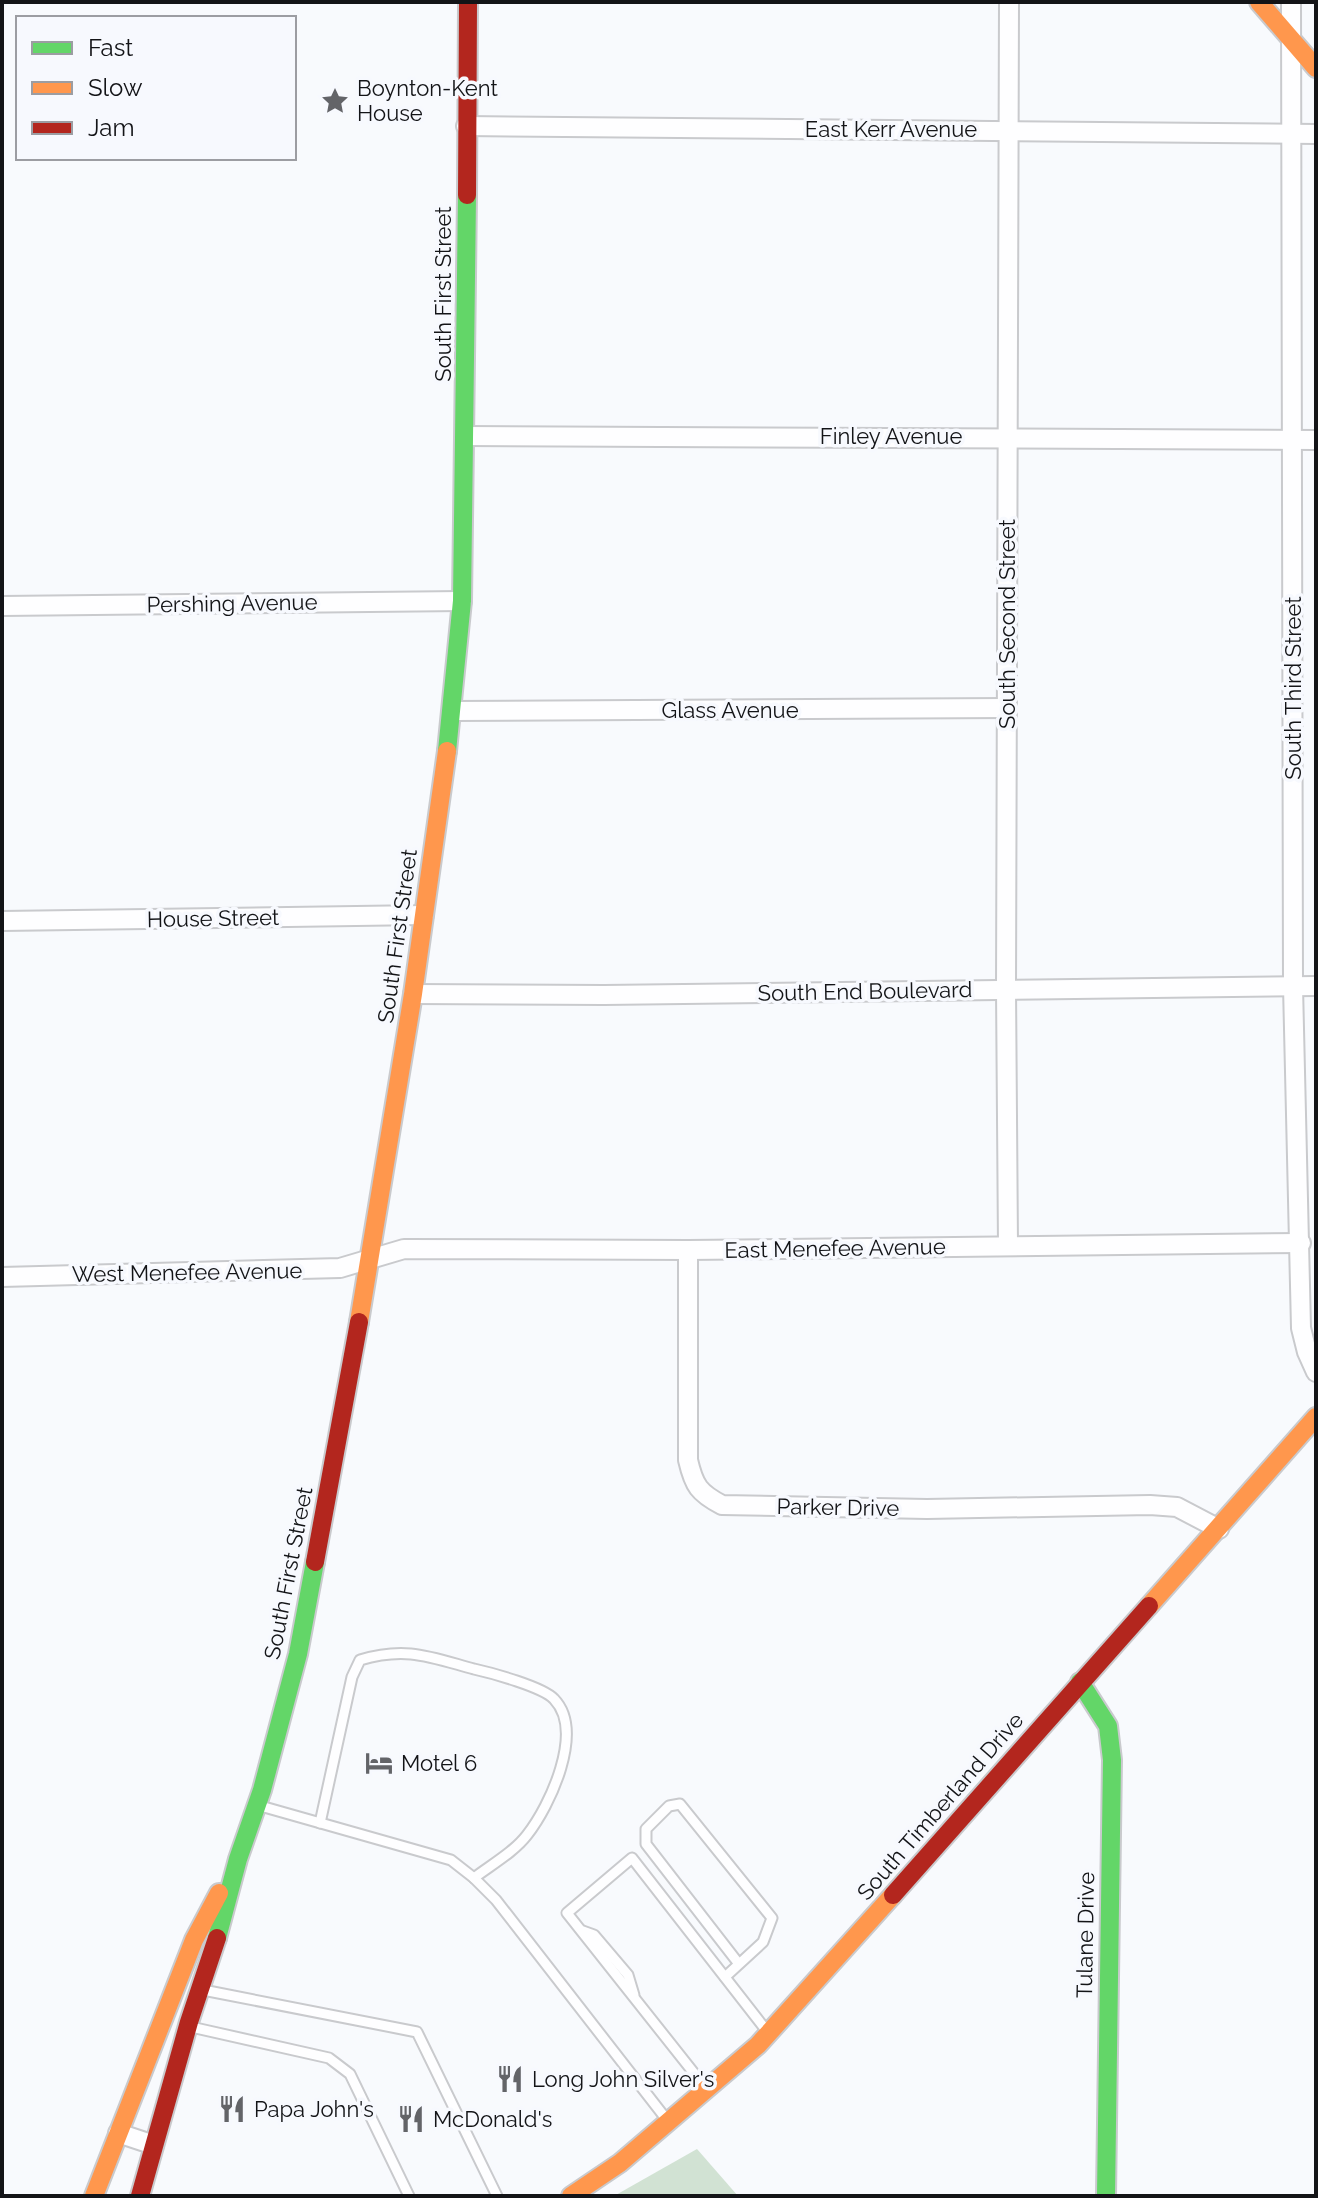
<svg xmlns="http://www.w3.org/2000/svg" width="1318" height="2198" font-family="Raleway,sans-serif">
<rect width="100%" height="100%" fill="#f8fafd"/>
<path fill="#d1e2d3" d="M697 2149 738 2196H614Z"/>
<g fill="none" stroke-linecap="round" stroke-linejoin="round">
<g stroke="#c9cacd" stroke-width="13">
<g id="lane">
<path d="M257 1805 451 1860 474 1878 496 1900 667 2120"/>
<path d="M320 1823 352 1677 360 1660C406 1646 430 1657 474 1669 492 1673 543 1687 554 1699 585 1731 550 1806 527 1835 514 1852 491 1865 474 1878"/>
<path d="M583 1931 594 1935 628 1975 634 1995"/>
<path d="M725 1977 763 1942 772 1918 680 1804 669 1806 646 1829V1844L739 1964"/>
<path d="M203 1990 417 2032 497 2196"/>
<path d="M191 2027 329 2058 350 2074 409 2196"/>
<path d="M705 2087 567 1913 632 1858 766 2030"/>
</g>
</g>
<g stroke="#c9cacd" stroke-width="22">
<g id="street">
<path d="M1291 2 1293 986 1301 1328 1307 1352 1316 1372"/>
<path d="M466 126 1316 134"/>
<path d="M466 436 1316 440"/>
<path d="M2 606 462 601"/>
<path d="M453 711 1007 708"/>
<path d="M2 921 424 915"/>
<path d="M413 994 604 995 1316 986"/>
<path d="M1008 1245 1006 989 1009 2"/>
<path d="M688 1250V1460C694 1486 699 1493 722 1505L927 1509 1150 1505 1177 1507 1219 1529"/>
<path d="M2 1277 340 1268 404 1249 688 1250 1301 1243"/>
<path d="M118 2133 154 2145"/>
</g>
</g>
<g stroke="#c9cacd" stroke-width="22">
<g id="fast">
<path d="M447 751 462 601 467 195"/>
<path d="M1080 1682 1108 1726 1112 1760 1106 2196"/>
<path d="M217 1938 238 1859 262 1790 298 1654 315 1562"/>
</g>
</g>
<g stroke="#c9cacd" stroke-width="22">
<g id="slow">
<path d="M1259 2 1316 68"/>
<path d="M359 1322 413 994 447 751"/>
<path d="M1149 1606 1316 1417"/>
<path d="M94 2196 194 1940 219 1893"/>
<path d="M571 2196 620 2163 758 2045 893 1895"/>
</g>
</g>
<g stroke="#c9cacd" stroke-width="22">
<g id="jam">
<path d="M467 195 468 2"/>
<path d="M315 1562 359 1322"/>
<path d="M893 1895 1149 1606"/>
<path d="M140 2196 189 2022 217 1938"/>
</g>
</g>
<use href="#lane" stroke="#fefeff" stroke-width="9"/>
<use href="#street" stroke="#fefeff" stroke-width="18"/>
<use href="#fast" stroke="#63d668" stroke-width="18"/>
<use href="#slow" stroke="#ff974d" stroke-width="18"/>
<use href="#jam" stroke="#b3261e" stroke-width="18"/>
</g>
<defs>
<g id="sight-bare" transform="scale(2.16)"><path d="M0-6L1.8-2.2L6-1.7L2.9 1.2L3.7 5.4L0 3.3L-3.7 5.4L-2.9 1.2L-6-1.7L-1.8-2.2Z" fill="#636468" stroke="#f7f9fe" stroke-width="2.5" paint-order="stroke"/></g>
<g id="hotel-bare" transform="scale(2.16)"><path d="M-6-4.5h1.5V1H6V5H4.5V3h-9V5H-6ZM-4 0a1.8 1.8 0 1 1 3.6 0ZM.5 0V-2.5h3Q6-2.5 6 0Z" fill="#636468" stroke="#f7f9fe" stroke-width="2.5" paint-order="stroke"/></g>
<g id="restaurant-bare" transform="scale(2.16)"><path d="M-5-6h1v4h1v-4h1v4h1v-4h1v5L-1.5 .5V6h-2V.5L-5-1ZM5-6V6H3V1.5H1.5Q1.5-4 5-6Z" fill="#636468" stroke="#f7f9fe" stroke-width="2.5" paint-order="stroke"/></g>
</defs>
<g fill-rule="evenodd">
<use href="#sight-bare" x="335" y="101"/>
<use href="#hotel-bare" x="379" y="1763"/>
<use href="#restaurant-bare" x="510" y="2079"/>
<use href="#restaurant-bare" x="232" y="2109"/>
<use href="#restaurant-bare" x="411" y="2119"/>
</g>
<g text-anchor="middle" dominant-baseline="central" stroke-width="7" stroke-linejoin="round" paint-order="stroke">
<g font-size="22" fill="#131417" stroke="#f7f9fe" text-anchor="start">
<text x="357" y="88">Boynton-Kent<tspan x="357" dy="25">House</tspan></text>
<text x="401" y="1763">Motel 6</text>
<text x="532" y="2079">Long John Silver's</text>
<text x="254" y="2109">Papa John's</text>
<text x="433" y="2119">McDonald's</text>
</g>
<g font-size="22" fill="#131417" stroke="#f7f9fe">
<text x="891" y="129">East Kerr Avenue</text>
<text transform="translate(443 294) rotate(-90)">South First Street</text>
<text x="891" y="436">Finley Avenue</text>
<text transform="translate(232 603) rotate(-1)">Pershing Avenue</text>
<text transform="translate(1007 624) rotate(-90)">South Second Street</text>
<text transform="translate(1293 688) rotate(-90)">South Third Street</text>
<text x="730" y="710">Glass Avenue</text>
<text transform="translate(213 918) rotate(-1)">House Street</text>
<text transform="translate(397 936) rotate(-82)">South First Street</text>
<text transform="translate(865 991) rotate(-1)">South End Boulevard</text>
<text transform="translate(835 1248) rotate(-1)">East Menefee Avenue</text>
<text transform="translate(187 1272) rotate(-1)">West Menefee Avenue</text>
<text transform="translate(838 1507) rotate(1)">Parker Drive</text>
<text transform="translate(288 1573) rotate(-79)">South First Street</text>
<text transform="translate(940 1806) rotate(-49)">South Timberland Drive</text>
<text transform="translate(1085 1935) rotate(-89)">Tulane Drive</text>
</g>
</g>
<rect width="1318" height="2198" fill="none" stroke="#131417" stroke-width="8"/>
<rect x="16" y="16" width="280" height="144" fill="#f7f9fe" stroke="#9c9da2" stroke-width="2"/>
<rect x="32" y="42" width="40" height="12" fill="#63d668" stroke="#9c9da2" stroke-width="2"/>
<text x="88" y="56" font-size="24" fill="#131417">Fast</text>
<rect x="32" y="82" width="40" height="12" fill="#ff974d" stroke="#9c9da2" stroke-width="2"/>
<text x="88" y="96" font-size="24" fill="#131417">Slow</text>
<rect x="32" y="122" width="40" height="12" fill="#b3261e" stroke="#9c9da2" stroke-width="2"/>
<text x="88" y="136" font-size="24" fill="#131417">Jam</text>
</svg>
